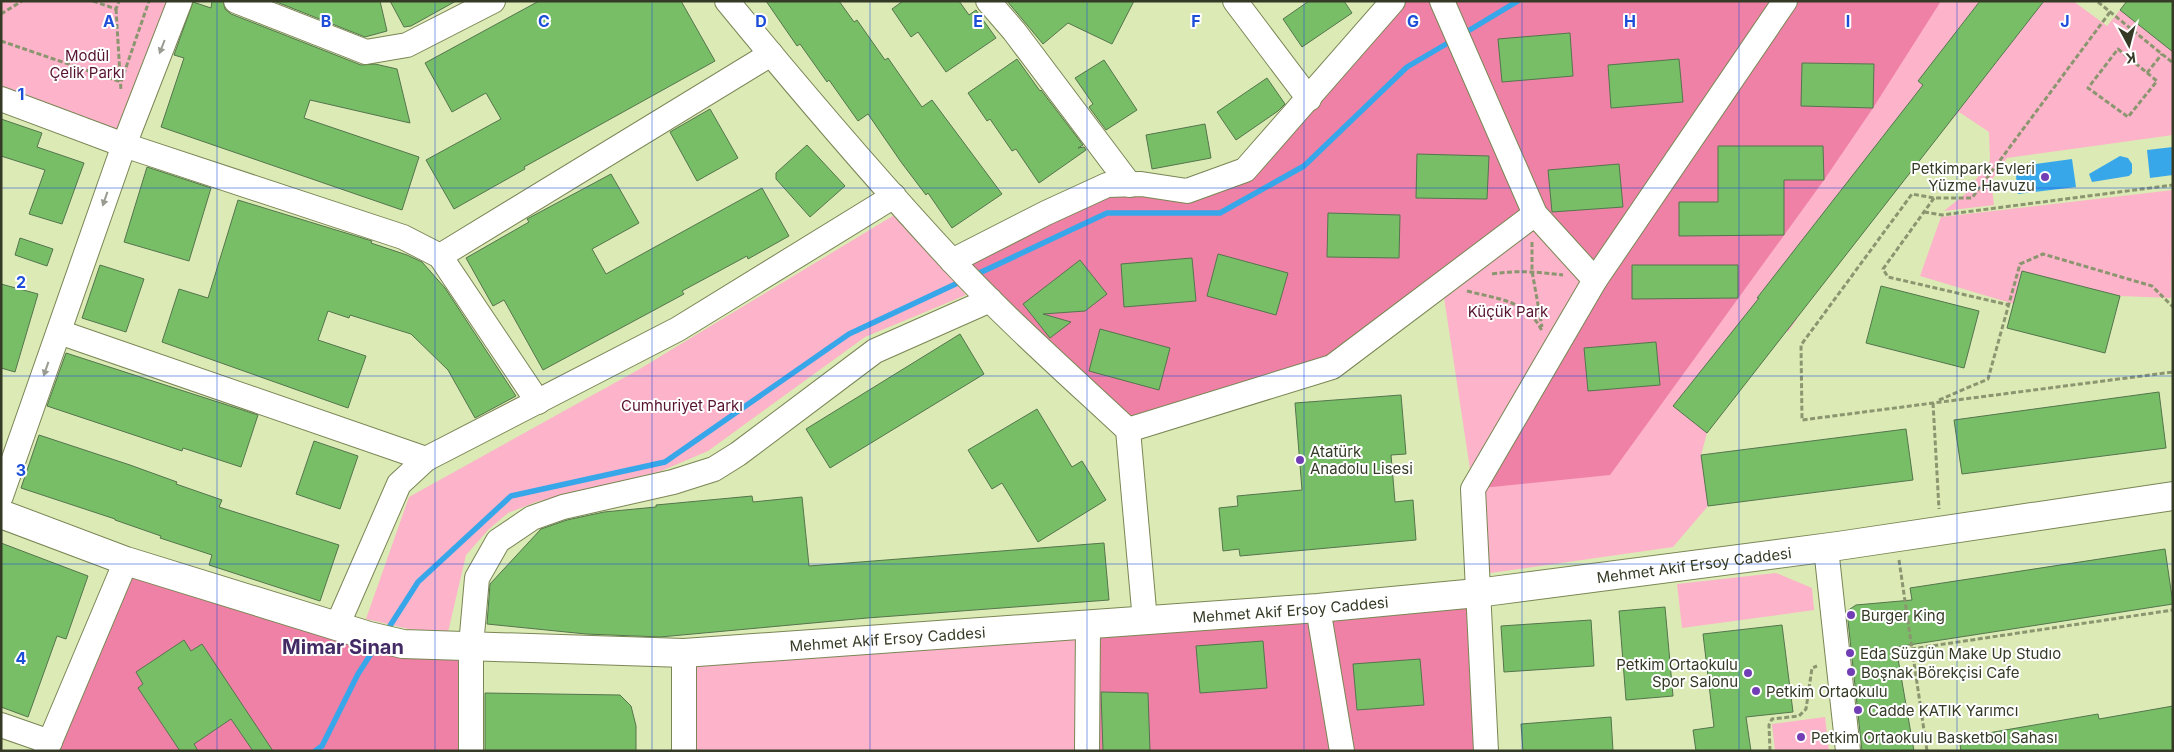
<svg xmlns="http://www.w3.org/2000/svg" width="2174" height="752" font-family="Inter,sans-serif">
<rect width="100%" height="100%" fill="#dceab5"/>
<g fill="#fdb3c9">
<path d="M1 1H180L124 145 1 99Z"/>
<path d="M1935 1H1980L1918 81 1958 112 2044 1H2073L2107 26 2120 10 2173 52V135L2007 158 1991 181 1994 205 1944 211 1965 194 1990 161 1989 132 1959 112 1943 129 1908 104 1762 292 1797 319 1788 332 1754 305 1673 406 1707 433 1701 455 1708 506 1673 547 1476 575 1473 489 1442 284 1535 214Z"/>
<path d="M2173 190 2171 298 2120 296 2014 304 1920 276 1941 217Z"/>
<path d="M896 214 966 295 865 337 708 451 661 471 536 502 508 513 489 529 466 555 448 632 409 629 366 619 409 497 638 370Z"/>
<path d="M1776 573 1812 588 1814 610 1682 628 1677 584Z"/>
<path d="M1088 625 1087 751H684V653Z"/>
<path d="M1825 717 1829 751H1775L1772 724Z"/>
</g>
<g fill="#ef81a6">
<path d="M1393 1H1941L1873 108 1824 180 1610 475 1473 489 1595 281 1535 214 1332 367 1128 430 952 261 1107 185 1187 191 1245 170Z"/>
<path d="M126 561 369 636 471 646V751H46Z"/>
<path d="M1477 593 1486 751H1087L1088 625Z"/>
</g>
<g fill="#37a7ea">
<path d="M2173 147V175L2150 178 2147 150Z"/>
<path d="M2120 156 2128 158 2132 164V173L2129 176 2092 182 2089 174Z"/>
<path d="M2072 159 2076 187 2018 194 2015 167Z"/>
</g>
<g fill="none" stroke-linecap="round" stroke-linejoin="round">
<g stroke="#37a7ea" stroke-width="5.5">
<path d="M1463 34 1518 1"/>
<path d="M973 276 1107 213H1220L1304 166 1407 67 1453 40"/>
<path d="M386 632 418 582 511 496 665 462 849 334 962 281"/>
<path d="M315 751 322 746 358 674 376 646"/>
</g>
</g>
<g fill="#78be67" stroke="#54754d">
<path d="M212 1H223L225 9 231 14 361 65 375 64 397 69 410 123 310 100 304 118 419 157 402 210 161 127 184 58 174 55 193 2 211 8Z"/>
<path d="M274 1H380L387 31 365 37Z"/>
<path d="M390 1H456L411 26 404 27Z"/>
<path d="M539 1H681L715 61 524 167 525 169 454 209 426 160 501 119 486 93 452 112 425 63Z"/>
<path d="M766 1H839L854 22 857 20 885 60 888 58 922 107 932 100 1002 194 952 228 928 193 926 195 901 162 868 114 858 121 829 80 827 82 800 44 797 46Z"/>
<path d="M903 1H959L969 15 976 10 996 38 946 72 918 32 911 37 892 9Z"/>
<path d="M1007 1H1134L1112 44 1068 23 1043 44Z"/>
<path d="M1309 1H1344L1352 13 1302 47 1283 19Z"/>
<path d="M1980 1H2044L1707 433 1673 406 1759 298H1757L1923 85 1918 81Z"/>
<path d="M2127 1H2173V52L2120 10Z"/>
<path d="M1570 33 1573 76 1502 82 1498 39Z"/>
<path d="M1017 59 1040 91 1041 90 1083 145 1078 148 1084 147 1086 150 1039 183 1016 149 1012 151 990 119 987 121 968 93Z"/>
<path d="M1679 59 1683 102 1611 108 1608 65Z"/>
<path d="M1104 60 1137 110 1106 130 1089 107 1093 104 1075 78Z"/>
<path d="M1802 63 1874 64 1873 108 1801 106Z"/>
<path d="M1267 78 1285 104 1278 111 1236 140 1217 112Z"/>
<path d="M710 109 738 158 697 181 670 132Z"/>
<path d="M1 119 42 133 37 147 84 163 62 224 29 214 45 170 1 156Z"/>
<path d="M1205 124 1211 158 1152 169 1146 135Z"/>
<path d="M807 145 845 186 810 217 776 179V173Z"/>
<path d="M1718 146H1823L1824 180H1784V235L1679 236V202H1718Z"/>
<path d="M1417 154 1489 156 1487 199 1416 198Z"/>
<path d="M1619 164 1623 207 1552 212 1548 170Z"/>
<path d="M147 167 211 188 189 261 124 242Z"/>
<path d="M611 174 639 223 592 249 606 274 762 188 789 236 748 259 747 256 682 291 684 294 543 370 504 300 493 306 466 258 529 222 527 219Z"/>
<path d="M238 200 372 241 371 243 407 255 422 262 445 288 516 396 475 418 448 370 411 334 350 315 349 318 328 311 318 340 366 356 348 408 162 342 179 289 208 298Z"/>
<path d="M1328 213 1400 215 1399 258 1327 257Z"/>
<path d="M20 238 53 249 47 266 15 255Z"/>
<path d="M1218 254 1288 273 1276 315 1207 296Z"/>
<path d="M1192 258 1196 301 1124 307 1121 264Z"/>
<path d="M1080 260 1107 294 1085 311 1043 314 1071 322 1050 338 1023 304Z"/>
<path d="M100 265 144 279 126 332 82 318Z"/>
<path d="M1632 265H1738V298L1632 299Z"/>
<path d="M2022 271 2120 296 2105 353 2007 328Z"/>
<path d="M1 284 38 294 15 372 1 368Z"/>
<path d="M1881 286 1979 311 1964 368 1866 343Z"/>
<path d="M1100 329 1170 348 1159 390 1089 371Z"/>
<path d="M960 334 984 374 830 468 806 429Z"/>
<path d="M1656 342 1660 385 1588 391 1584 348Z"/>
<path d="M66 353 258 415 241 467 183 448 182 451 47 406Z"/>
<path d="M2159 392 2166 448 1962 474 1954 420Z"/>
<path d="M1401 395 1406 454 1391 455 1395 502 1413 500 1416 540 1240 556 1239 549 1223 551 1219 508 1238 506 1237 496 1302 490 1295 403Z"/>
<path d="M1037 409 1072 467 1082 461 1106 500 1038 542 1002 483 992 489 968 450Z"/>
<path d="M1906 429 1913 480 1708 506 1701 455Z"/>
<path d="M39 435 130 465 177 482 176 484 222 500 219 507 339 545 320 601 209 565 212 555 160 538 161 536 115 520V519L21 488Z"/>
<path d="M314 441 358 456 340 509 296 494Z"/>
<path d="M752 496 753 502 802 497 809 566 1104 543 1109 600 867 618 660 637 586 634 487 624 490 584 541 529 567 520 604 512 656 507V505Z"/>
<path d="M1 543 88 576 66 639 57 636 28 717 1 707Z"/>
<path d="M2165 549 2173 604 1896 647 1914 751H1862L1847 611 1856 605 1912 600 1910 588Z"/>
<path d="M1665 607 1673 696 1626 700 1619 611Z"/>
<path d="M1591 620 1594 666 1504 672 1501 626Z"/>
<path d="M1782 625 1793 712 1746 717 1751 751H1696L1693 730 1714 727 1703 634Z"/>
<path d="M184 640 191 651 202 644 273 751H253L231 719 194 744 198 751H180L138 688 143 684 136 672Z"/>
<path d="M1263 641 1267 688 1200 693 1196 646Z"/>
<path d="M1420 659 1424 705 1357 710 1353 664Z"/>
<path d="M1101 692 1148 693 1150 751H1103Z"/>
<path d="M485 693 620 695 631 706 636 726V751H485Z"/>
<path d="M2173 706V751H1961L1959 738 2098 714 2099 719Z"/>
<path d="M1611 717 1613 751H1523L1521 724Z"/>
</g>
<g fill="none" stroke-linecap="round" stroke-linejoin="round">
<g stroke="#7a8655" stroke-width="26">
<g id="minor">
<path d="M236 1 366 52 407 45 493 1"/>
<path d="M727 1C800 90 875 178 953 262 1008 321 1069 375 1128 430L1145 621"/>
<path d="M988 1 1014 31 1130 185"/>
<path d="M1235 1 1309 99"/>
<path d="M1442 1 1535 214 1595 280"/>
<path d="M1 99 124 145 403 237 440 256 538 402"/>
<path d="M440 256 771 54"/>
<path d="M952 261 1046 213 1107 185 1141 184 1187 191 1245 170 1393 1"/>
<path d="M59 332 426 459"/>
<path d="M1128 430 1332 367 1535 214"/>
<path d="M1 496 124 145 180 1"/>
<path d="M1826 548 1848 751"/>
<path d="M1318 608 1342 751"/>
<path d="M337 626 399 484 426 459 678 329 894 196"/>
<path d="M1 725 50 742"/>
<path d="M46 751 126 561"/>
<path d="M471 751V646L477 578 498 541 532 518 563 507 673 482 714 469 738 454 875 351 990 300"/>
<path d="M684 751V653"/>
<path d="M1087 751 1088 625"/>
<path d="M1486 751 1473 489 1595 280 1785 1"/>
</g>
</g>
<g stroke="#7a8655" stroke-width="30">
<g id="major">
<path id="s1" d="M1 514 126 561 369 636 403 644 684 653 1318 608 1477 593 1838 546 2173 496"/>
</g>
</g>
<g stroke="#8b9670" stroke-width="3" stroke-dasharray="5 2.5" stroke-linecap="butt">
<path d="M93 1 116 9 119 1"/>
<path d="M2098 2 2173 63"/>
<path d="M116 9 121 91"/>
<path d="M2110 12 1972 198H1934L1912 194 1801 345 1802 420 2173 372"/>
<path d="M1 14 22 1"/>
<path d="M1 41 121 82 149 1"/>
<path d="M2118 49 2157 81 2128 117 2088 88Z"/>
<path d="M2147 73 2162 54"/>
<path d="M1934 198 1883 269 1888 277 2009 305"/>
<path d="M1924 212 1942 215 2173 185"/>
<path d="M1532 242V271L1542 327"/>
<path d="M1492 274C1517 270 1538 272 1563 275"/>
<path d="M1467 291C1497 299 1527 300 1542 331"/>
<path d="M1939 400 1988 379 2020 264 2043 254 2152 286 2173 307"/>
<path d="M1933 403 1939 509"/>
<path d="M1899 560 1927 751"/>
<path d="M1911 649 2173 610"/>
<path d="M1770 751 1769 725 1772 719 1799 716 1806 709 1812 668 1817 666"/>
</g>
<use href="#minor" stroke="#fff" stroke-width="24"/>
<use href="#major" stroke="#fff" stroke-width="28"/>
</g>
<defs><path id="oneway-solid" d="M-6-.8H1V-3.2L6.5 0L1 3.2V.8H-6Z" transform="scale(1.25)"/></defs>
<g fill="#9a9c92">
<use href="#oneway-solid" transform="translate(162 47) rotate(111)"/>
<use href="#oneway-solid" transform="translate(105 199) rotate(109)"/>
<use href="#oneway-solid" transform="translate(46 369) rotate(109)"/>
</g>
<path fill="none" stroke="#1d4ed8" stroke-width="1" stroke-opacity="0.55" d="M217 1V751M435 1V751M652 1V751M870 1V751M1087 1V751M1304 1V751M1522 1V751M1739 1V751M1957 1V751M1 188H2173M1 376H2173M1 564H2173"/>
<g fill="#723eb5" stroke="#fff" stroke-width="2">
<circle cx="2045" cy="177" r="5"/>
<circle cx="1300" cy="460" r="5"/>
<circle cx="1851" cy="615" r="5"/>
<circle cx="1850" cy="653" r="5"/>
<circle cx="1851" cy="672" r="5"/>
<circle cx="1748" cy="673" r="5"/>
<circle cx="1756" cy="691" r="5"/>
<circle cx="1858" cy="710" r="5"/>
<circle cx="1801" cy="737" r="5"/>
</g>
<g text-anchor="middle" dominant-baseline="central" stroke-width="4" stroke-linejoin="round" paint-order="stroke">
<g font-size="15" fill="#56132f" stroke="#fff">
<text x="87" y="55">Modül<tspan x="87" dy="17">Çelik Parkı</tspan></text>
<text x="1508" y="311">Küçük Park</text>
<text x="682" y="405">Cumhuriyet Parkı</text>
</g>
<g font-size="15" fill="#343a25" stroke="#fff" text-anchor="start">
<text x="2035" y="168" text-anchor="end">Petkimpark Evleri<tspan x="2035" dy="17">Yüzme Havuzu</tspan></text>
<text x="1310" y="451">Atatürk<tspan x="1310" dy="17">Anadolu Lisesi</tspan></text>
<text x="1861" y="615">Burger King</text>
<text x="1860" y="653">Eda Süzgün Make Up Studıo</text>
<text x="1738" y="664" text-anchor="end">Petkim Ortaokulu<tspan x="1738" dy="17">Spor Salonu</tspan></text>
<text x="1861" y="672">Boşnak Börekçisi Cafe</text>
<text x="1766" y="691">Petkim Ortaokulu</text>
<text x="1868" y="710">Cadde KATIK Yarımcı</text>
<text x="1811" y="737">Petkim Ortaokulu Basketbol Sahası</text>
</g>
<g font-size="15" fill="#343a25" stroke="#fff">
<text stroke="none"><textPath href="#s1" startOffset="1718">Mehmet Akif Ersoy Caddesi</textPath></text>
<text stroke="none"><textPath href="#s1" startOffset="1312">Mehmet Akif Ersoy Caddesi</textPath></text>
<text stroke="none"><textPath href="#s1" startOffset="908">Mehmet Akif Ersoy Caddesi</textPath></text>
</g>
<g font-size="20" font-weight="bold" fill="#432b66" stroke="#fff">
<text x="343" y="647">Mimar Sinan</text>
</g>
</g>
<g font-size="16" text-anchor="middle" font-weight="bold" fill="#1d4ed8" stroke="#fff" stroke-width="4" stroke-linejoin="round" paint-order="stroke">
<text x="109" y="27">A</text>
<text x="326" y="27">B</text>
<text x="544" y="27">C</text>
<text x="761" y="27">D</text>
<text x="978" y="27">E</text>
<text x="1196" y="27">F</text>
<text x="1413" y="27">G</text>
<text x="1630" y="27">H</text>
<text x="1848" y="27">I</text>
<text x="2065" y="27">J</text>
<text x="21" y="100">1</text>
<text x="21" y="288">2</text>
<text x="21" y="476">3</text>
<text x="21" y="664">4</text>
</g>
<rect width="2174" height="752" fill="none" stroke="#343a25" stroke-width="5"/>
<g transform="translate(2129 45) rotate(173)" stroke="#ffffff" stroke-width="4" paint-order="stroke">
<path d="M0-4L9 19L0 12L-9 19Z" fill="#343a25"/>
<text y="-8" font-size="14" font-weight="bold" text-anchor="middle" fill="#343a25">K</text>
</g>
</svg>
